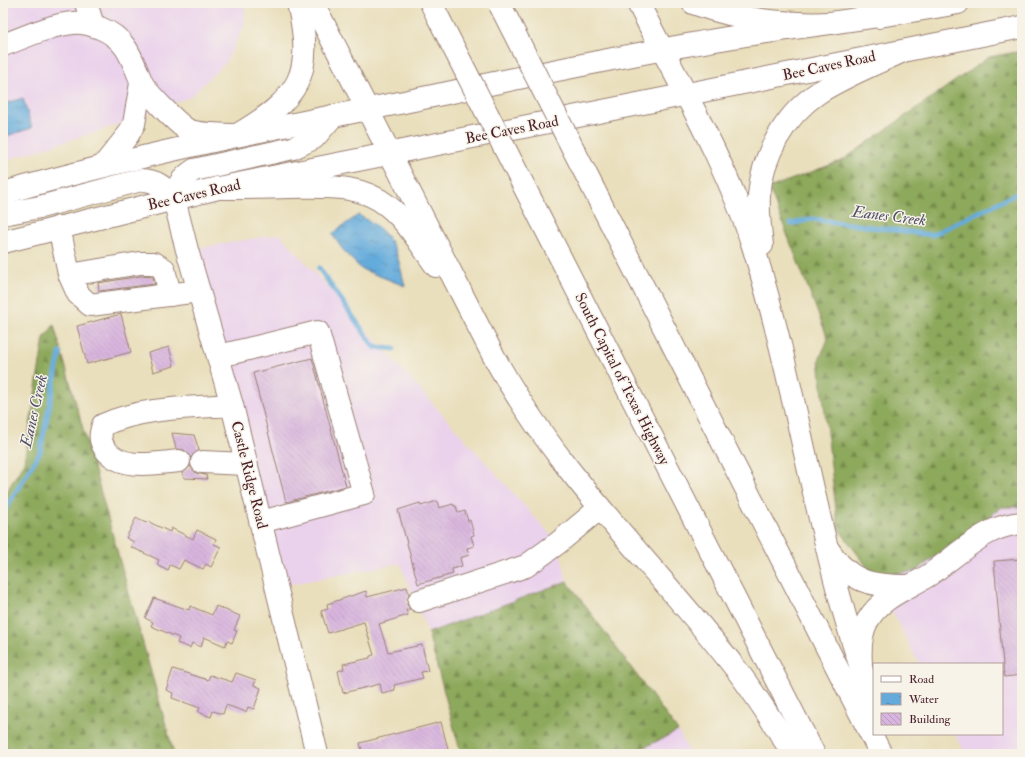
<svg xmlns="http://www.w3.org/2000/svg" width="1025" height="757" font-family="'IM FELL Double Pica',serif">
<defs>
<pattern id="forest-firs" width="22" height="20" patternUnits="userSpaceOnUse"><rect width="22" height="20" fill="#8da95b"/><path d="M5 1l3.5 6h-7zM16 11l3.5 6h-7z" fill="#75894b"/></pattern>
<pattern id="water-ripples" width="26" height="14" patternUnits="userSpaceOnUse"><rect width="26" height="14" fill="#64abdb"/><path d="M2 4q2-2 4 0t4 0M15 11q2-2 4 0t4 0" fill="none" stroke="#548bb2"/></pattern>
<pattern id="building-back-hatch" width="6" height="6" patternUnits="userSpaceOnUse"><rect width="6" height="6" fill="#d8b5de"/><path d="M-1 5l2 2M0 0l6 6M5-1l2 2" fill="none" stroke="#bb9bbf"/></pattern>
</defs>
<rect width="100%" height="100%" fill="#f7f3e8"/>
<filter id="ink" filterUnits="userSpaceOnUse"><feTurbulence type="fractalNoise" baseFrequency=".025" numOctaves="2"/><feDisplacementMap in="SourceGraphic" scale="8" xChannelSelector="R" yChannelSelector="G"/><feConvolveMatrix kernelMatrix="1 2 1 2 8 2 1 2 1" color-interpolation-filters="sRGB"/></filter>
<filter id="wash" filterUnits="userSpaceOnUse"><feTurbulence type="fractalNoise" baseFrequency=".012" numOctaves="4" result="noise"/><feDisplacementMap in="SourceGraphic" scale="16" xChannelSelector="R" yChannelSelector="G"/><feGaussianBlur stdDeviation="0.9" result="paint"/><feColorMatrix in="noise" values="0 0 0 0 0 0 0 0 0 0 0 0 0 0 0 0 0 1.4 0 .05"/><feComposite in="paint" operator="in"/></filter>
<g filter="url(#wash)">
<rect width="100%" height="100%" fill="#e9dfbc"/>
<g fill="#ead1ec">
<path d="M3 3H245V24L226 62 190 97 111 127 3 161Z"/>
<path d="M280 234 558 543 567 581 428 633 400 563 277 587 187 250Z"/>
<path d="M1002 507H1022V754H966L955 734H1002V664H919L874 576 916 571Z"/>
<path d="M678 731 690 754H631Z"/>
</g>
<g fill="url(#forest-firs)" stroke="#6c6443">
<path d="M1022 51V507H1002L916 571 874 576 838 528 819 360 828 339 769 188 843 160 989 57Z"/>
<path d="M54 325 174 754H12L3 747V498L24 462 44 338Z"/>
<path d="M567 581 678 731 631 754H461L428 633Z"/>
</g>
<g fill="url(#water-ripples)" stroke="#576583">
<path d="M23 98 32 128 3 137V104Z"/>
<path d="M358 215C395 233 396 250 405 286L361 269 343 250 332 234Z"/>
</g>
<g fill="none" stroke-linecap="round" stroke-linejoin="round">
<g stroke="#64abdb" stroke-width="5">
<path d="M791 224 812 219 932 235 1022 191"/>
<path d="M319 268 374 347 394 349"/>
<path d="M3 513 40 452 60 353"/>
</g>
</g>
<g id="blocks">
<g fill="url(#building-back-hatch)">
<path d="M141 276 153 277 155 284 99 291 98 283Z"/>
<path d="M121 314 131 352 87 364 77 326Z"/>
<path d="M169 347 174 366 153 372 148 353Z"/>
<path d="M312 358 346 486 286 502 253 373Z"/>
<path d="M172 433 194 435 199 450 191 458 184 450 176 449Z"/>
<path d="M190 466 196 473 206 475 207 479 184 478 182 473Z"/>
<path d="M437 501 439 508 453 504 454 506H456L458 513 465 511 468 521 470 520 474 535 471 536 474 546 467 548 469 555 460 558 462 566 452 569 453 574 418 584 398 510 420 503 421 506Z"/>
<path d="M136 518 146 523 147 521 170 532 171 528 193 539 197 530 216 539 214 544 221 547 211 567 206 564 203 569 184 560 179 569 170 565 168 571 157 565 159 560 131 547 134 542 126 538Z"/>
<path d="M1022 559V675L1004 677 994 561Z"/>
<path d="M407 587 409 594 407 604 410 609 406 610 408 615 379 624 388 652 422 645 428 671 421 672 423 678 394 685 395 690 382 693 380 684 343 693 338 671 344 669 343 664 370 658V656L374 655 364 622 328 633 321 611 328 609 327 604 366 591 367 597Z"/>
<path d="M154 598 189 610 190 606 212 615 216 606 240 616 234 630 237 631 232 643 227 641 225 646 204 637 201 647 192 643 190 648 177 643 179 638 151 626 153 622 145 618Z"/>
<path d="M173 669 208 680 210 675 232 682 236 673 256 680 254 685 261 688 254 709 248 707 246 712 226 705 223 714 213 711 211 717 198 712 200 708 172 698 173 693 166 690Z"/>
<path d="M441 722 448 749 438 752 439 754H363L360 743Z"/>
</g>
</g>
</g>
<g filter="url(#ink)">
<use href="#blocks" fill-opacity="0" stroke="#9a7f74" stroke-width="1"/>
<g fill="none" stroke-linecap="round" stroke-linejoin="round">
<g stroke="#9a7f74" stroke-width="24">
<g id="minor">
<path d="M86 3 93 25"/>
<path d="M877 3 878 17"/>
<path d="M3 45C26 37 49 25 73 23 82 22 92 25 100 28 127 39 131 57 141 81 145 91 180 127 190 131 202 135 220 134 233 135"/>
<path d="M103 166 128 135 134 124 141 83"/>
<path d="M174 199 187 250 232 405 317 754"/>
<path d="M59 227 69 274 78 294 90 305 199 291"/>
<path d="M70 275 140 263H154L164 269 170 295"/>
<path d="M219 356 318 332 364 494 261 522"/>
<path d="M179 461C156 463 121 471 105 449 99 440 100 434 103 425 142 407 190 408 232 405"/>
<path d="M202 462 246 464"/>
<path d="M828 549C850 583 871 586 909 586"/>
<path d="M419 601 526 566 558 543 600 508"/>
<path d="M861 664C860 649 860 633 868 620 881 597 909 588 929 575 951 560 969 542 992 531 1002 526 1012 524 1022 523"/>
</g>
</g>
<g stroke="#9a7f74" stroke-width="24">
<g id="major">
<path d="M3 193C134 156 266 129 399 103 495 83 591 62 687 45 777 28 868 20 958 3"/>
<path d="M174 199C176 185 183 177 194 170L293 148 314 138 333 116"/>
<path d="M3 214 40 207 141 180C156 180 165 187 174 199"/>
<path d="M3 242 218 188 1022 27"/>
</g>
</g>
<g stroke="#9a7f74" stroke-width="24">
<g id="highway">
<path d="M313 3 492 353C556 473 653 562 736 669 757 696 775 725 793 754"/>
<path d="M431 3 438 17"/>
<path d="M638 3C678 82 726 161 753 246 800 397 818 556 874 704"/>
<path d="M693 3C738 20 785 25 832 23"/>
<path d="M237 135C299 98 315 76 298 3"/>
<path d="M218 188C242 188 265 188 289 187 323 187 360 183 388 206 408 222 421 246 436 266"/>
<path d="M594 190 881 754"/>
<path d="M532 202 814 754"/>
<path d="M762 245C760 229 758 212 759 196 762 156 785 115 818 93 844 76 875 64 903 51"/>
</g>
</g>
<use href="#minor" stroke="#fff" stroke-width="22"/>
<use href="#major" stroke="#fff" stroke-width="22"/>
<use href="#highway" stroke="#fff" stroke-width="22"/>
<g stroke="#9a7f74" stroke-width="24" stroke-linecap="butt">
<g id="highway-bridge">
<path d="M500 5 594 190"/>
<path d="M438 17 532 202"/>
</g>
</g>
<use href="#highway-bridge" stroke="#fff" stroke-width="22"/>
</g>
</g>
<g text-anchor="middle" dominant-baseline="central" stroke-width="3" stroke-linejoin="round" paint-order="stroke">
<g font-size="15" fill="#4a1f2b" stroke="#f7f3e8">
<text transform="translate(829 66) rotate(-12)">Bee Caves Road</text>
<text transform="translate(512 130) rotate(-11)">Bee Caves Road</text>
<text transform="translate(194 195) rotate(-13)">Bee Caves Road</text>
<text transform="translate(622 379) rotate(63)">South Capital of Texas Highway</text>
<text transform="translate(249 475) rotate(76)">Castle Ridge Road</text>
</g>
<g font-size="16" font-style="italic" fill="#535069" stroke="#f7f3e8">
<text transform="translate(889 216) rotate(7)">Eanes Creek</text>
<text transform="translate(34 411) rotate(-77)">Eanes Creek</text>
</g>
</g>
<rect width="1025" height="757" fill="none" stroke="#f7f3e8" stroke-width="16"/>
<rect x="873" y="663" width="130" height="72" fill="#f7f3e8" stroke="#b29e9c"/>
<rect x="881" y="676" width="20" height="6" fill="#ffffff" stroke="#b29e9c"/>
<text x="909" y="683" font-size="12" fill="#4a1f2b">Road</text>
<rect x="881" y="693" width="20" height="12" fill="url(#water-ripples)" stroke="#b29e9c"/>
<text x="909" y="703" font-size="12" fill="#4a1f2b">Water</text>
<rect x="881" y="713" width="20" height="12" fill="url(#building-back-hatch)" stroke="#b29e9c"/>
<text x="909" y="723" font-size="12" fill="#4a1f2b">Building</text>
</svg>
